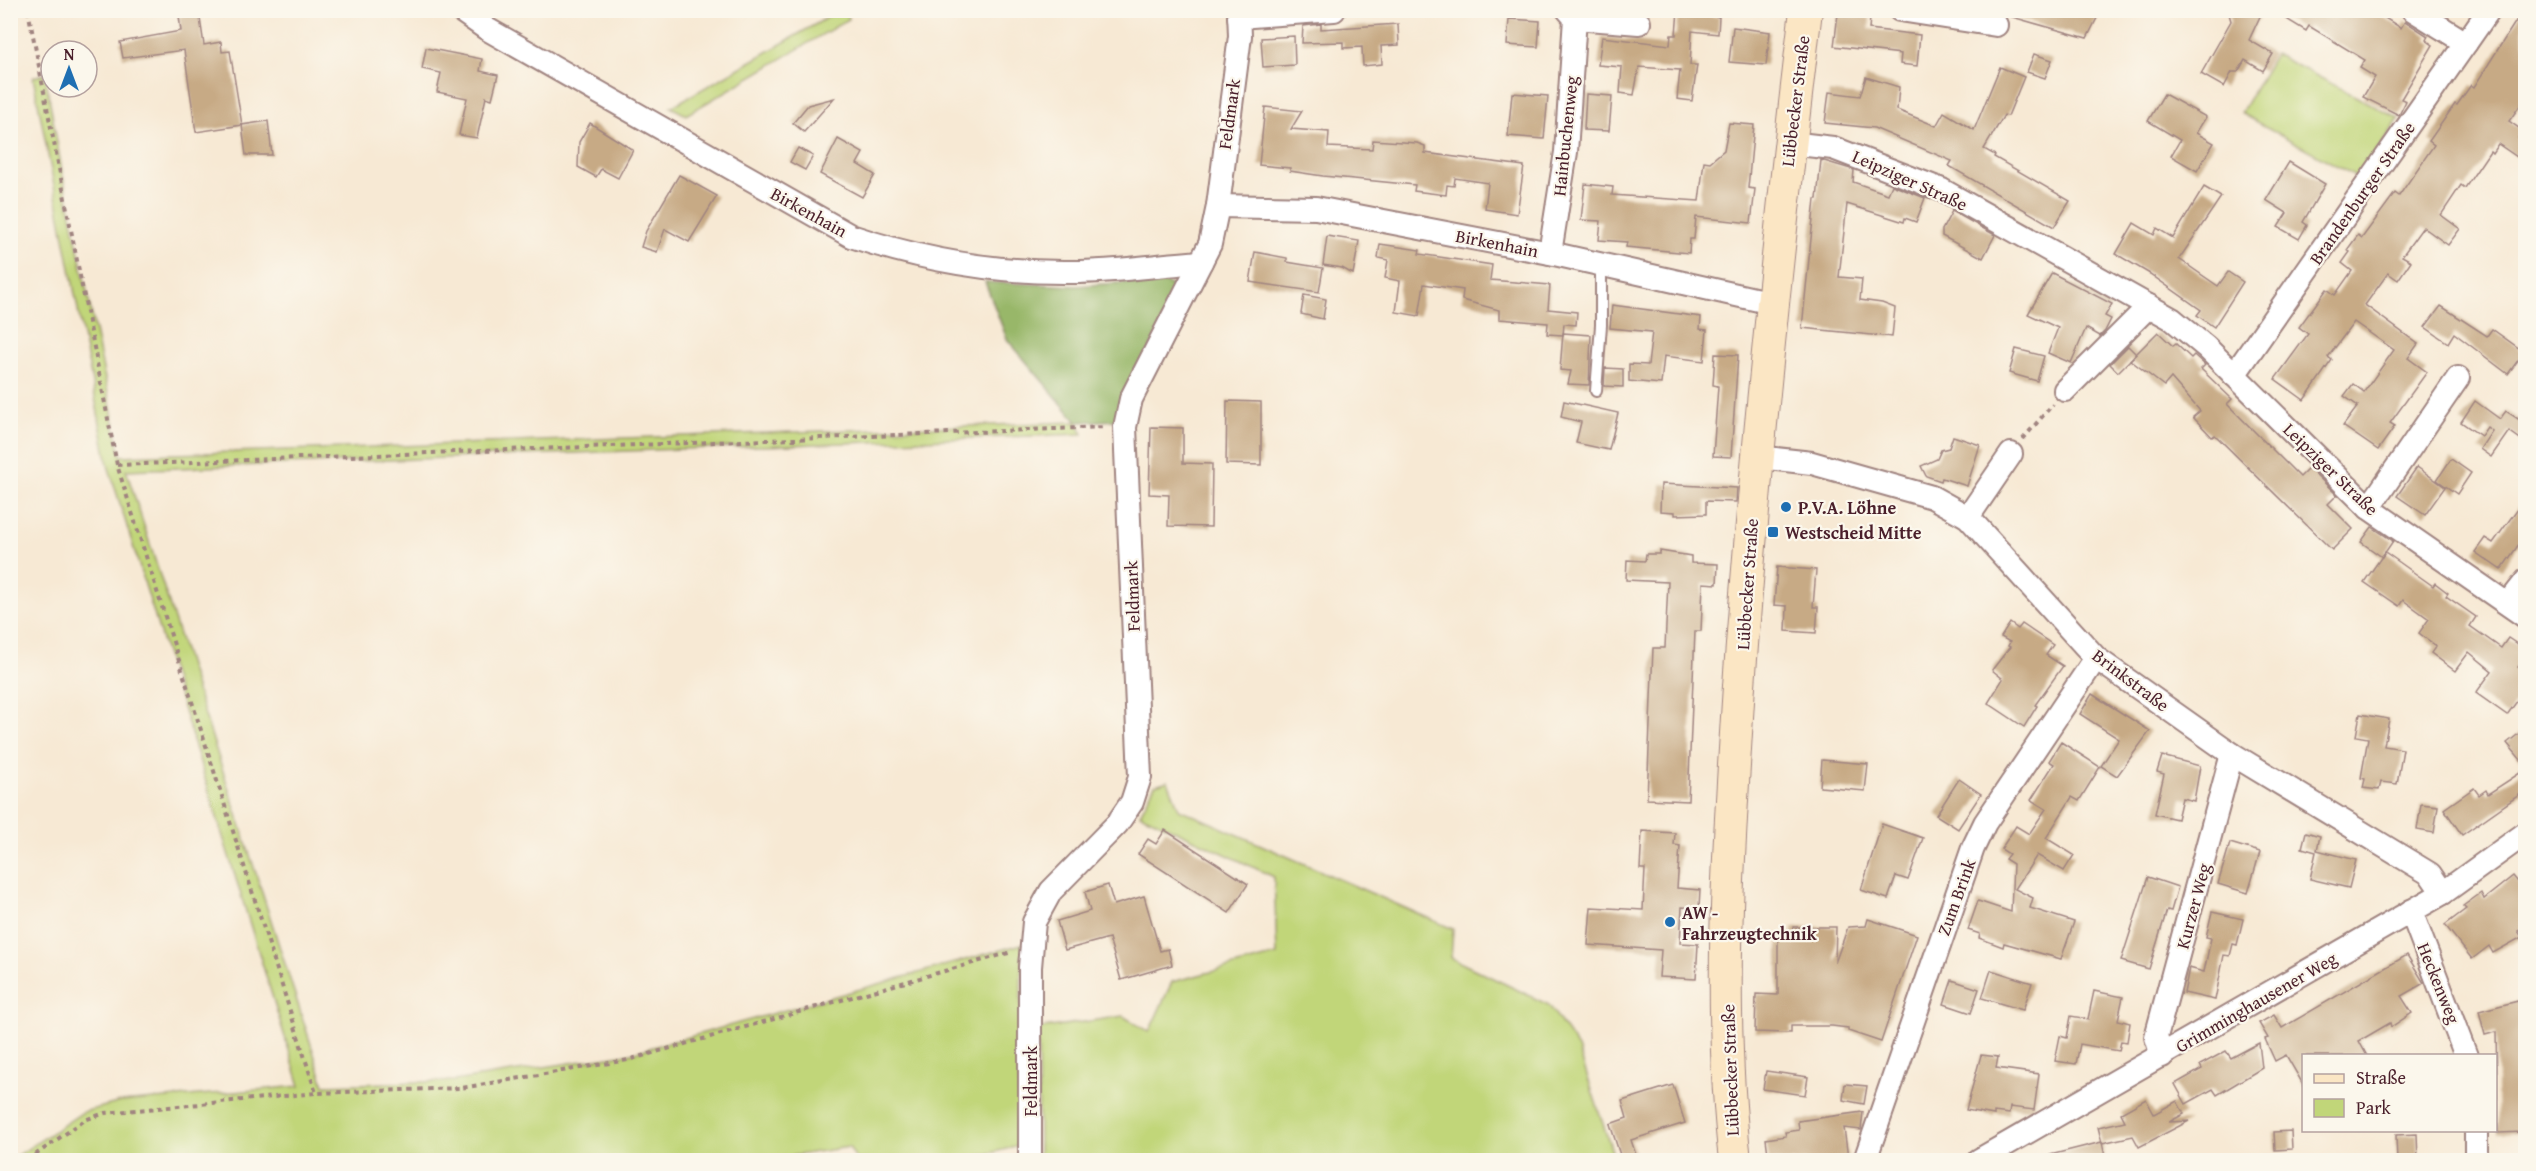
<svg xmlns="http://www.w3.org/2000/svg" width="2536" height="1171" font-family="'Gentium Book Plus',serif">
<rect width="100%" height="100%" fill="#fbf7ec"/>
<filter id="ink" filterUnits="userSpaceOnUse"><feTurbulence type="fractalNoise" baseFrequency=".0167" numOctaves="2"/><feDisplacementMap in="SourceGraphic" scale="12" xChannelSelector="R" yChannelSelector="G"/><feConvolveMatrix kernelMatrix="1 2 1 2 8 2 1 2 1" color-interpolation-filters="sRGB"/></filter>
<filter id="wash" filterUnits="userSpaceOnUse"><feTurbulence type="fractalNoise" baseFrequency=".008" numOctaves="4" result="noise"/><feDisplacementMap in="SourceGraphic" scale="24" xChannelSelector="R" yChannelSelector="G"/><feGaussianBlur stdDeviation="1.35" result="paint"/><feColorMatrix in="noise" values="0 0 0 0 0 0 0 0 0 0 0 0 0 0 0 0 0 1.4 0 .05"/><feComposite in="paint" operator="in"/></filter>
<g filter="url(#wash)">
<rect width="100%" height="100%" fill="#f7e9d4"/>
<g fill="#c1d679" stroke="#867a52" stroke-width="1.5">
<path d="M829 11H847L849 19 686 115 671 107 830 16Z"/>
<path d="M2275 54 2399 119 2359 178 2241 113Z"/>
<path d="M45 74 62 171 121 456 1077 422 1083 434 126 470 324 1085 454 1081 628 1054 1022 944 1018 1146 964 1160H857L849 1147 766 1160H11L83 1112 121 1102 300 1086 108 465 33 77Z"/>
<path d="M1168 781 1179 809 1453 929 1451 958 1549 1005 1578 1048 1615 1160H1039L1038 1029 1123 1016 1149 1032 1172 982 1277 955 1274 877 1140 814 1155 785Z"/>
</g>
<path fill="#98b769" stroke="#716b4a" stroke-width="1.5" d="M1159 280 1177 288 1118 420 1077 422 1007 339 985 282 1076 286Z"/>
<g id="blocks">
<g fill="#c7aa85">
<path d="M1678 10 1719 17 1718 34 1692 31 1690 65H1697L1692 101 1677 99 1680 70 1639 67 1634 95 1620 93 1622 67 1598 65 1602 37 1670 45 1671 35H1676Z"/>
<path d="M2004 10H2101L2087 38 2005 15Z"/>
<path d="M2249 10H2263L2249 40 2273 54 2263 71 2245 60 2238 72H2232L2224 87 2201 74 2231 21 2229 14Z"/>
<path d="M2272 10H2372L2401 28 2405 21 2428 36 2426 40 2433 45 2401 99 2406 101 2399 115 2363 97 2375 77 2360 68 2365 60 2309 26 2306 31Z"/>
<path d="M2523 10 2526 97 2509 121 2523 131 2518 138 2526 143V163L2498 144 2492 153 2490 151 2465 188 2461 185 2441 215 2460 229 2448 245 2423 227 2402 256 2411 261 2398 280 2388 273 2365 305 2418 344 2408 358 2427 372 2390 423 2395 426 2378 450 2343 426 2358 406 2344 396 2353 384 2364 392 2394 350 2354 322 2328 357 2332 360 2304 400 2275 379 2308 334 2299 327 2327 289 2335 295 2352 271 2342 263 2350 252 2347 250 2358 235 2362 238 2395 193 2399 196 2434 145 2429 141 2455 104 2457 105 2471 85 2474 87Z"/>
<path d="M199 12 204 45 221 42 222 52 230 51 242 125 196 132 184 50 123 58 120 42 181 31 179 16Z"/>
<path d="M1838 14 1870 18 1869 29 1920 35 1917 66 1900 64 1901 54 1834 46Z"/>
<path d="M1509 19 1540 21 1538 47 1507 45Z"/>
<path d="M1321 24V29L1398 24 1399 45 1381 46 1382 64 1363 66 1362 47 1343 48V42L1302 43 1303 26Z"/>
<path d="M1733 27 1770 32 1766 65 1729 62Z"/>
<path d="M1294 36 1295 65 1263 67 1261 38Z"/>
<path d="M426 48 482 59 480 71 498 75 492 99 486 97 477 138 459 135 467 98 437 92 441 73 422 69Z"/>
<path d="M2034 54 2052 60 2045 78 2027 72Z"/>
<path d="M2000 67 2024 77 2008 116 2004 115 1984 149 1995 155 1994 157 2070 201 2054 227 1949 166 1952 161 1874 128 1825 123 1829 92 1860 96 1866 77 1899 87 1897 110 1936 126 1944 112 1974 130Z"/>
<path d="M1512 93 1548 96 1544 139 1508 136Z"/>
<path d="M1586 94 1612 96 1609 131 1584 130Z"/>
<path d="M2164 94 2206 117 2196 133 2214 143 2197 171 2171 156 2180 140 2148 121Z"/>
<path d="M834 98 804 132 793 123 808 105Z"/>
<path d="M1265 107 1302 111 1291 129 1329 132 1328 147 1372 149 1373 140 1417 143 1425 146V153L1524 166 1517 214 1485 209 1488 183 1455 178 1454 186 1447 185 1446 195 1414 191 1415 185 1323 176 1290 171V168L1259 165Z"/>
<path d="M268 121 272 155H246L242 125Z"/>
<path d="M590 123 633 150 618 178 601 169 596 177 578 167 579 142Z"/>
<path d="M1729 123 1754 125 1748 188 1755 189 1751 223 1696 217 1694 239H1690L1689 253 1626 247 1627 242 1599 240 1601 221 1581 220 1585 184 1613 187 1612 195 1699 201 1704 161 1710 162 1724 150Z"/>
<path d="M838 139 863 153 857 164 875 175 862 197 820 174Z"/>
<path d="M798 148 813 156 805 170 790 162Z"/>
<path d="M1821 160 1854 170 1853 182 1888 194 1892 185 1925 198 1916 222 1905 218 1904 222 1847 204 1839 277 1862 279 1860 300 1882 303 1895 308 1892 337 1802 328 1815 199H1817Z"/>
<path d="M2289 162 2325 184 2303 222 2307 225 2299 239 2278 227 2287 213 2266 200Z"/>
<path d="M679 175 717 196 689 242 665 229 657 252 641 247 646 231Z"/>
<path d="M2204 187 2221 197 2179 259 2218 286 2228 272 2243 282 2214 327 2197 315 2201 310 2150 274 2116 254 2134 223 2154 235 2157 228 2173 238Z"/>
<path d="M1952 211 1995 235 1983 258 1942 236V230Z"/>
<path d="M1327 236 1359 241 1353 274 1342 268 1323 265Z"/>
<path d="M1380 244 1420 250 1419 254 1492 265 1490 280 1550 285 1548 309 1577 312 1576 325 1564 324 1563 335 1547 334 1548 323 1499 319V310L1462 300 1463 290 1424 284 1419 316 1396 312 1400 281 1385 278 1388 260 1378 258Z"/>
<path d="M1255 252 1287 258V262L1323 268 1319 292 1250 282Z"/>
<path d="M2052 273 2112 304 2105 316 2111 319 2105 331 2100 336 2086 328 2071 363 2048 353 2058 328 2028 314Z"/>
<path d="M1304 295 1326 299 1323 319 1301 314Z"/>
<path d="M1612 305 1701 317 1700 329 1707 330 1704 361 1664 356 1661 384 1629 381V364L1648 365 1652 332 1610 328Z"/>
<path d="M2441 306 2487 336 2492 329 2524 352 2508 374 2454 333 2448 343 2425 327Z"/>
<path d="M2158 332 2173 346 2176 344 2191 358 2194 355 2205 365 2201 369 2232 399 2227 404 2300 477 2309 468 2337 495 2328 504 2353 529 2332 550 2215 435 2212 437 2193 417 2200 411 2171 378 2164 386 2130 360Z"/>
<path d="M1563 333 1591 335 1589 385 1568 384 1571 371 1560 370Z"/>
<path d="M2128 346 2136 354 2118 372 2110 364Z"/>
<path d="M2016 349 2044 356 2037 381 2009 373Z"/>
<path d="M1715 354 1738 355 1731 457 1713 456 1718 386 1713 385Z"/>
<path d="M1605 368 1623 369V387L1604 386Z"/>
<path d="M1227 401 1261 402V465L1226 464Z"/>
<path d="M1564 401 1618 413 1609 450 1576 443 1581 422 1561 417Z"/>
<path d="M2475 401 2500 419 2506 411 2526 424V443L2509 431 2491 457 2480 449 2492 431 2487 427 2481 436 2461 422Z"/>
<path d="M1151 427 1183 428V463L1212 464 1211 527 1168 526 1169 495 1149 494Z"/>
<path d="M1953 436 1980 445 1967 486 1942 478 1941 481 1926 476 1921 466 1937 459 1941 450 1949 448Z"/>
<path d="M2451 459 2471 473 2457 494 2437 480Z"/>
<path d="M2417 467 2445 487 2425 515 2397 496Z"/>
<path d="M1661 484 1737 488 1736 502 1706 501V514L1675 515V512L1660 511Z"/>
<path d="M2526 497V534L2501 570 2475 552 2485 538 2493 543Z"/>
<path d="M2372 527 2393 541 2382 557 2361 542Z"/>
<path d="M1660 551 1691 556V563L1718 564 1717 584 1703 583 1701 631H1695L1688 801 1647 799 1653 648H1665L1668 582 1626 580 1627 560 1645 561 1646 554H1660Z"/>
<path d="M2385 552 2433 586 2435 583 2448 593 2446 596 2476 617 2470 626 2501 648 2508 638 2526 650V656L2518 667 2526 673V689L2507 715 2476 693 2492 671 2469 652 2455 671 2431 653 2436 646 2419 633 2429 619 2403 600 2399 606 2364 582Z"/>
<path d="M1777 567 1816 570 1813 607H1818L1816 633 1786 631 1787 606 1774 605Z"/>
<path d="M2010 623 2018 629 2022 624 2053 645 2046 655 2063 666 2035 705 2037 706 2024 727 1988 703 2003 679 1992 670 2010 647 2008 646 2010 642 2001 637Z"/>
<path d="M2092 694 2150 731 2117 776 2101 766 2119 739 2080 714Z"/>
<path d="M2360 714 2389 719 2384 746 2403 749 2397 784 2381 782 2379 790 2363 788 2365 779 2361 778 2368 738 2356 736Z"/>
<path d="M2526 728V766L2507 743Z"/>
<path d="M2061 742 2100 767 2079 801 2072 797 2046 838 2074 855 2064 871 2037 855 2015 889 2033 898 2030 908 2074 922 2061 959 2004 943 2003 947 1979 938 1980 934 1968 930 1978 901 2011 912 2013 864 2005 859 2009 854 2001 849 2016 826 2029 834 2046 809 2031 800 2054 764 2049 761Z"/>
<path d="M2162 756 2200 766 2194 801 2182 798 2177 819 2155 814 2164 774 2157 772Z"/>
<path d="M1822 760 1868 764 1865 791 1820 787Z"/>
<path d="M2526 769V790L2462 835 2444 809 2474 788 2479 795 2486 790 2488 794Z"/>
<path d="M1959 779 1981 794 1958 829 1936 815Z"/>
<path d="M2421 804 2438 806 2434 833 2417 830Z"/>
<path d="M1882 824 1923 838 1908 880 1896 876 1888 899 1861 890Z"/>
<path d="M1165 830 1248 884 1229 913 1138 854 1148 839 1156 844Z"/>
<path d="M1642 831 1675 833 1674 845 1680 846 1677 888 1700 890 1699 908 1682 907 1680 943 1698 944 1696 979 1659 977 1661 950 1588 945 1591 907 1643 910 1645 869H1640Z"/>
<path d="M2306 832 2320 836 2317 850 2356 860 2349 888 2310 879 2316 852 2302 848Z"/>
<path d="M2230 843 2260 852 2248 893 2218 884Z"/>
<path d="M2513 876 2526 892V925L2518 931 2522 937 2493 953 2489 946 2472 959 2445 925 2466 909 2463 906 2481 893 2484 899Z"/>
<path d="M2148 877 2178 887 2171 911 2167 910 2149 969 2121 961Z"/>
<path d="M1108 885 1114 905 1144 896 1160 951 1168 949 1172 965 1121 980 1109 938 1065 950 1057 921 1090 911 1085 892Z"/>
<path d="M2212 912 2243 919 2237 945 2233 944 2230 956 2224 955 2215 1000 2184 993 2189 968 2204 972 2211 938 2206 937Z"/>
<path d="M1868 919 1917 935 1881 1042 1848 1031V1028L1832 1026H1791V1033L1755 1032 1756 994 1778 995V934L1793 933V927H1836L1835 963 1848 927 1866 926Z"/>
<path d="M2407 955 2424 983 2401 996 2412 1013 2391 1027 2390 1023 2359 1041 2367 1056H2304V1086L2286 1055 2275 1061 2265 1039 2268 1038 2259 1023 2274 1015 2282 1028Z"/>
<path d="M1991 970 2032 983 2023 1010 1982 998Z"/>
<path d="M1952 980 1979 989 1971 1013 1944 1004Z"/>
<path d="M2094 991 2123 997 2118 1020 2130 1023 2127 1042 2121 1041 2119 1051 2080 1044 2076 1064 2055 1061 2060 1036 2067 1038 2071 1016 2088 1019Z"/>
<path d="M2518 1001 2526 1027V1132L2498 1133 2496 1032 2485 1035 2479 1011Z"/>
<path d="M2259 1043 2262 1068 2217 1095 2213 1089 2186 1104 2175 1084 2202 1069 2200 1065 2226 1051 2231 1058Z"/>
<path d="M1981 1055 1998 1057 1996 1068 2039 1074 2034 1110 2010 1107 2009 1114 1994 1112V1115L1966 1110Z"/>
<path d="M1766 1071 1808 1077 1805 1095 1763 1089Z"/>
<path d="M1845 1084 1867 1086 1864 1104 1843 1100Z"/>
<path d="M1673 1085 1685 1123 1631 1140 1638 1161H1622L1610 1124 1627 1118 1622 1101Z"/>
<path d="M2146 1099 2154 1114 2177 1101 2184 1114 2169 1122 2189 1121 2139 1147 2133 1136 2102 1143 2098 1127 2125 1121 2121 1113Z"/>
<path d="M1863 1112 1861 1130 1844 1128 1848 1158 1840 1161H1769L1766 1139 1786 1136 1785 1132 1799 1130 1798 1121Z"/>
<path d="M2291 1131 2292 1149 2275 1150 2274 1132Z"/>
<path d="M2417 1134 2418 1161H2397L2396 1135Z"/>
<path d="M2102 1142 2106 1161H2051L2050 1155Z"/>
</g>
</g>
</g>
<g filter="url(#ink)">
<use href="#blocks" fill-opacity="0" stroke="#a08480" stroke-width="1.5"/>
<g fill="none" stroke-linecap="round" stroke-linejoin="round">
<g stroke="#a08480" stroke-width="14">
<path id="service" d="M1596 391 1601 325V265"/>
</g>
<g stroke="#a08480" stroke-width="26">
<g id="minor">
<path d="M460 10 487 29 851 236C922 260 997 273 1072 272 1115 272 1158 265 1201 262"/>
<path d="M1900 10 1996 25"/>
<path d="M2413 10 2466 43"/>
<path d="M1239 17 1334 10"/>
<path d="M1575 18 1639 23"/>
<path d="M1790 143 1833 148 1942 190 2172 319 2206 347 2369 508 2526 617"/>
<path d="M1218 206 1316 208 1550 253 1772 303"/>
<path d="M1550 253 1566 152 1575 18 1568 10"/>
<path d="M2234 375 2489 10"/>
<path d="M2065 390 2149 306"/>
<path d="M1758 457 1812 463 1932 497 1968 517 2096 658 2232 754 2430 874 2443 893"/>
<path d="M2369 508 2458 378"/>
<path d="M1968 517 2011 454"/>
<path d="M2508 604 2526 581"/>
<path d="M2411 911 2466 1056"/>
<path d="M2162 1056 2156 1037 2232 754"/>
<path d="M2476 1130V1160"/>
<path d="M1030 1160V967L1034 922 1051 891 1117 824 1132 802 1140 777 1125 427 1131 399 1210 244 1218 206 1240 36 1239 10"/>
<path d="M1865 1160 1973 848 1985 823 2096 658"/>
<path d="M1979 1160 2443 893 2526 833"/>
</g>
</g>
<g stroke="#a08480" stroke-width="34">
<path id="secondary" d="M1735 1160C1717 1003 1729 843 1739 686 1755 460 1779 235 1806 10"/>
</g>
<g stroke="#a08480" stroke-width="4" stroke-dasharray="4.5 4.5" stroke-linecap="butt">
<path d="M28 10 117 465 316 1093"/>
<path d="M2023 439 2053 404"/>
<path d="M117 465 1106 427"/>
<path d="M28 1160 85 1120 105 1113 316 1093 461 1088 628 1060 1012 952"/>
</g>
<use href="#service" stroke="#fff" stroke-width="10"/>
<use href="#minor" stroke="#fff" stroke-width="22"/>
<use href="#secondary" stroke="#fbe6c4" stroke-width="32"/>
</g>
</g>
<g fill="#1f6fb2" stroke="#fbf7ec" stroke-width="2">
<circle cx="1786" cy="507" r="6"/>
<rect x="1767" y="526" width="12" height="12" rx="3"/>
<circle cx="1670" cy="922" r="6"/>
</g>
<g text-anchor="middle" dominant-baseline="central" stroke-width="4.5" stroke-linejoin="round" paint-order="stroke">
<g font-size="18" fill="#4a1f2b" stroke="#fbf7ec">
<text transform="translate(1795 101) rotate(-83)">Lübbecker Straße</text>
<text transform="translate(1229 114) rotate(-82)">Feldmark</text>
<text transform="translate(1565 136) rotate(-84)">Hainbuchenweg</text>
<text transform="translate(1910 180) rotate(24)">Leipziger Straße</text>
<text transform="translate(2362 193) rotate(-55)">Brandenburger Straße</text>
<text transform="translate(809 212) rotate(29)">Birkenhain</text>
<text transform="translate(1497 243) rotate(11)">Birkenhain</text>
<text transform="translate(2331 469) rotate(44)">Leipziger Straße</text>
<text transform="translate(1747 584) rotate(-86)">Lübbecker Straße</text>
<text transform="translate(1132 596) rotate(-92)">Feldmark</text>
<text transform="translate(2131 680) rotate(37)">Brinkstraße</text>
<text transform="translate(1956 897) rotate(-70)">Zum Brink</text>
<text transform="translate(2193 906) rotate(-75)">Kurzer Weg</text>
<text transform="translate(2439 983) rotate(68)">Heckenweg</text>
<text transform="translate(2256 1002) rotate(-30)">Grimminghausener Weg</text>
<text transform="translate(1730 1070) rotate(-92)">Lübbecker Straße</text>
<text transform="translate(1030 1081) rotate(-90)">Feldmark</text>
</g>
<g font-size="18" font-weight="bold" fill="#4a1f2b" stroke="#fbf7ec" text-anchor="start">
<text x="1798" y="507">P.V.A. Löhne</text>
<text x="1785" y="532">Westscheid Mitte</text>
<text x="1682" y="912">AW -<tspan x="1682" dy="21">Fahrzeugtechnik</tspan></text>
</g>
</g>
<rect width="2536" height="1171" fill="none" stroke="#fbf7ec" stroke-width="36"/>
<rect x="2302" y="1054" width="195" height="78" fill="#fbf7ec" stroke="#b4a19f" stroke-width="1.5"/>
<rect x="2314" y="1074" width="30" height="9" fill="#fbe6c4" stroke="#b4a19f" stroke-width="1.5"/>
<text x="2356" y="1084" font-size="18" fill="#4a1f2b">Straße</text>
<rect x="2314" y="1099" width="30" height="18" fill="#c1d679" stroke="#b4a19f" stroke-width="1.5"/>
<text x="2356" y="1114" font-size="18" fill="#4a1f2b">Park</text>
<g transform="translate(69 69)"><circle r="28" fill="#fbf7ec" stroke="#b4a19f" stroke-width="1.5"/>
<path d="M0-4.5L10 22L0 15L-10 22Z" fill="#1f6fb2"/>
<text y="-9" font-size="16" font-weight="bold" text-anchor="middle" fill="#4a1f2b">N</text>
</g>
</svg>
